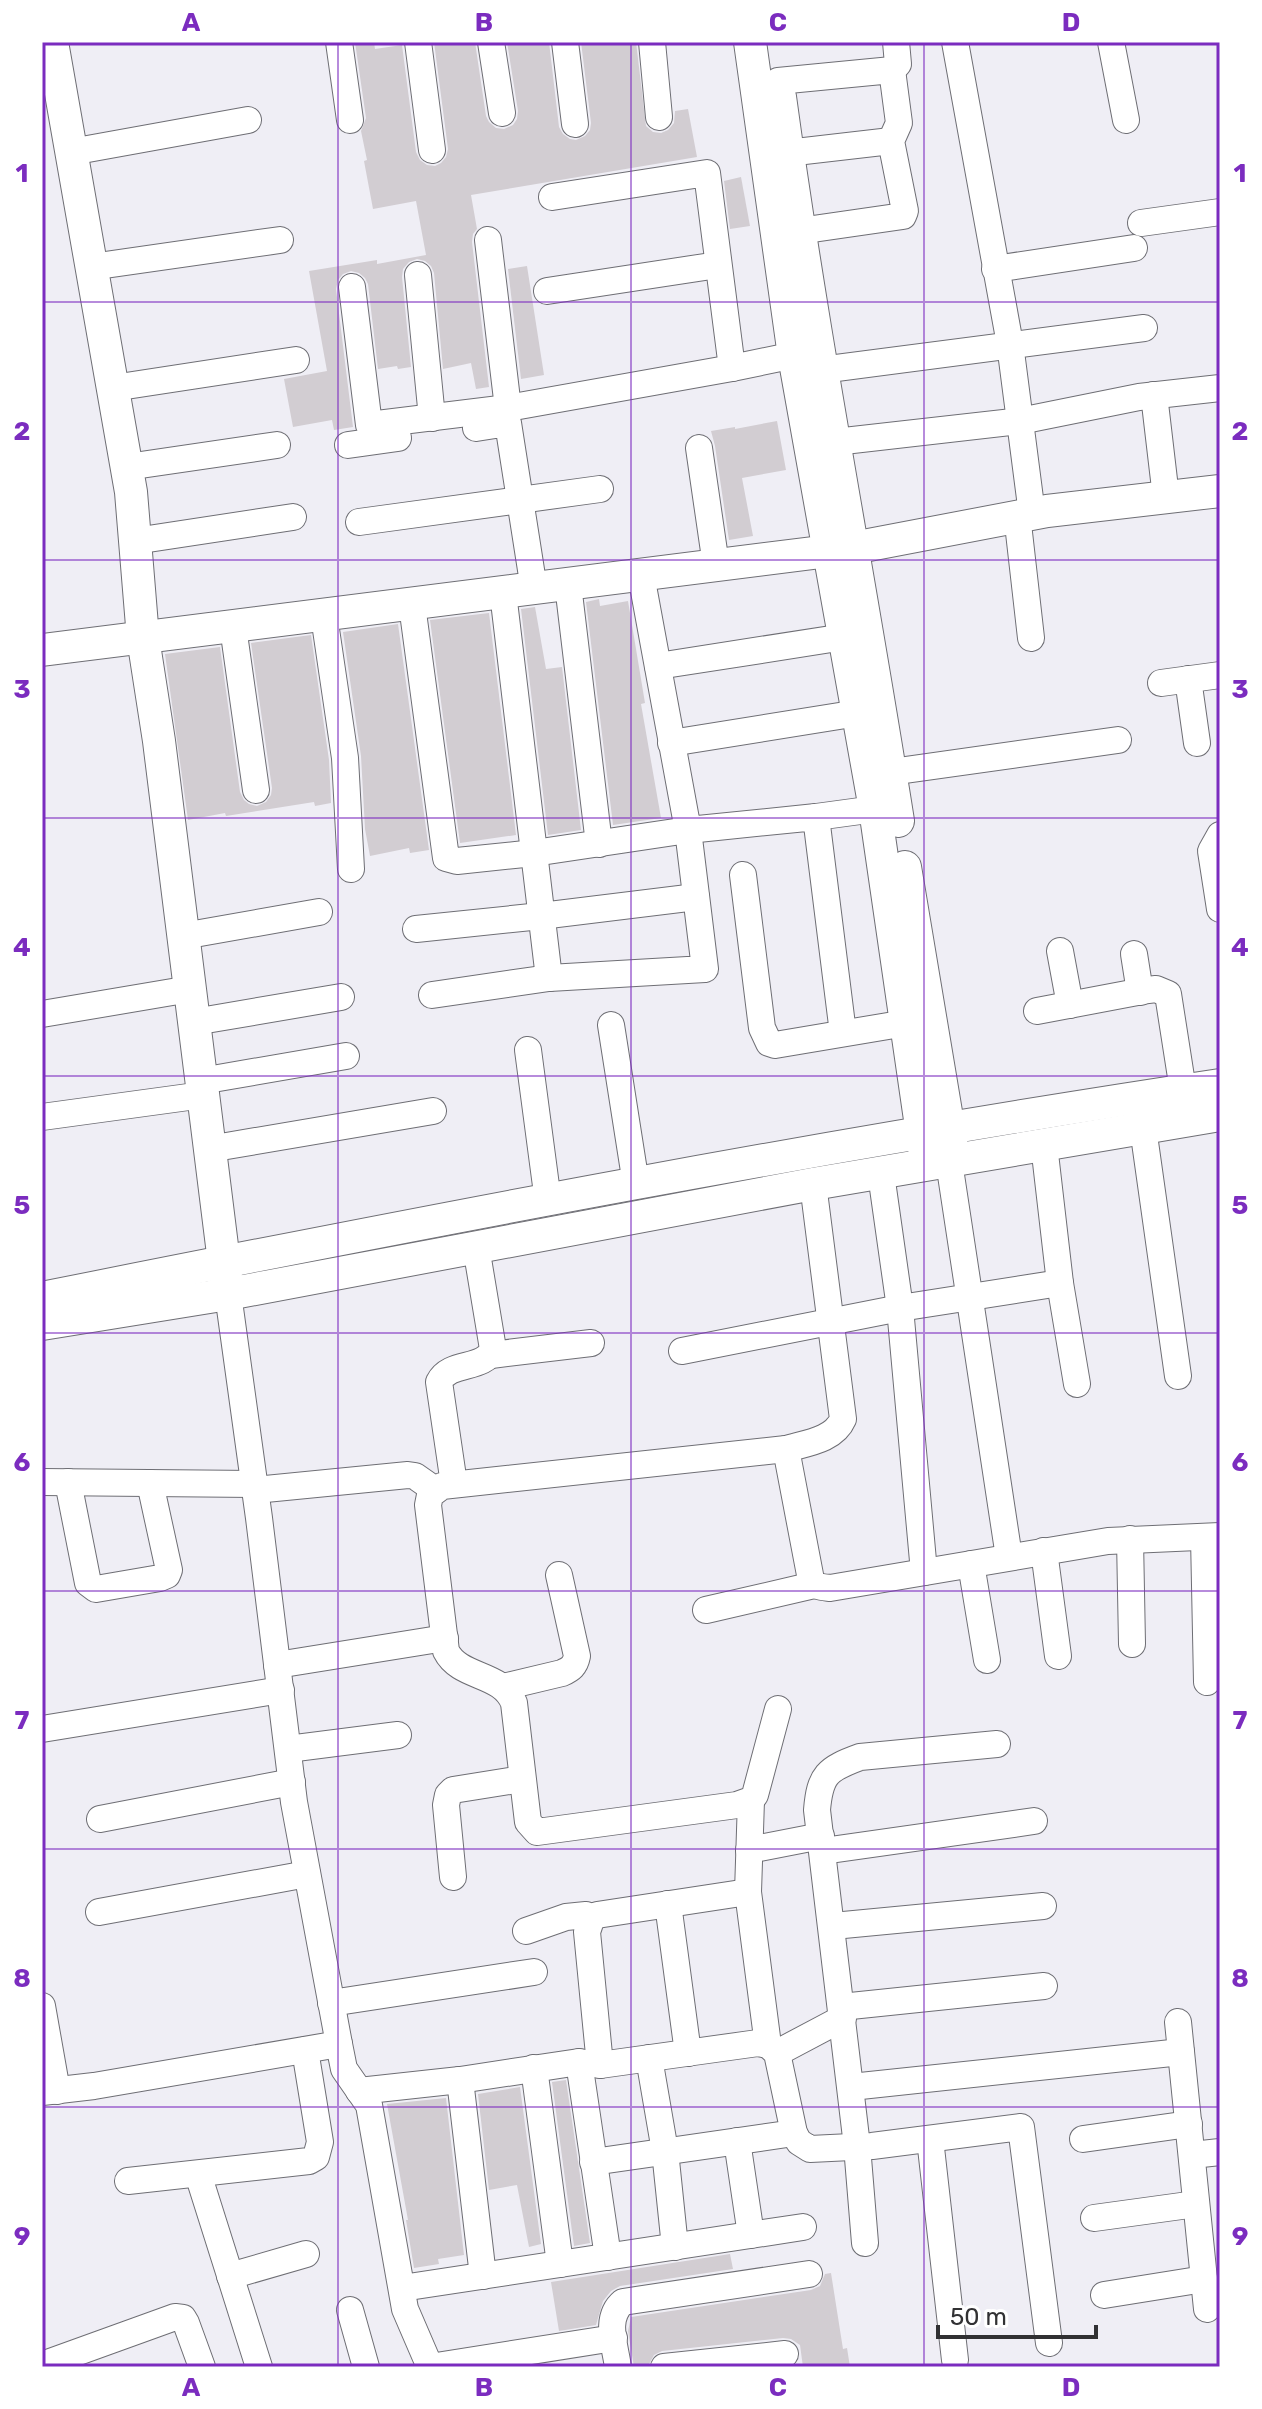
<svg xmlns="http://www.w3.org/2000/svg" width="1262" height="2409" font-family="Rubik,sans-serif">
<rect width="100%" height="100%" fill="#efeef5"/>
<g fill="#d2cdd2">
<path d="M355 42H374L375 49 402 45 416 152 420 160 427 165 435 166 441 163 446 157 448 149 434 42H475L486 116 489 122 496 128 504 129 513 125 517 119 518 111 507 42H549L559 127 563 134 570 139 576 140 585 136 590 130 591 123 581 42H636L646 126 653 132 661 133 668 130 674 123 675 111 688 109 697 157 471 195 477 229 473 234 472 242 489 387 476 389 471 363 443 369 434 273 431 266 425 261 417 259 409 262 403 269 402 277 411 367 398 369 397 366 378 369 368 284 365 278 359 273 351 271 343 274 338 280 336 289 353 427 334 430 332 420 293 427 284 379 327 371 309 271 377 260V264L426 255 416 201 373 209 364 161 367 160 361 131 366 118Z"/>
<path d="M741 177 750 226 730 229 724 181Z"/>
<path d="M527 266 544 375 521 379 508 269Z"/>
<path d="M777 421 786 470 742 478 753 536 729 540 715 446 711 431 735 427V429Z"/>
<path d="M599 599 600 606 628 601 645 703 641 704 661 818 613 825 586 602Z"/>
<path d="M535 607 546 669 562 667 581 830 548 835 521 609Z"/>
<path d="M489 613 516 835 460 843 430 620Z"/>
<path d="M398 624 429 850 410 853 409 848 370 856 365 829 361 756 343 632Z"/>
<path d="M311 635 329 760 331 803 315 806 314 802 226 816 225 813 188 820 165 654 220 647 240 792 244 800 249 804 257 806 266 802 271 795 272 788 251 643Z"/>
<path d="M566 2080 590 2243 574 2246 552 2082Z"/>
<path d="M520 2087 541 2244 529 2247 517 2185 489 2190 478 2094Z"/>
<path d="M446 2098 464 2255 438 2259 439 2264 414 2268 406 2220H408L387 2104Z"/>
<path d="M730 2254 733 2269 620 2286 611 2291 603 2301 596 2325 559 2331 551 2282Z"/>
<path d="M831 2273 843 2349 847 2348 850 2367H803L800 2345 791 2339 783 2338 662 2351 654 2355 648 2366 634 2367 628 2331 631 2317 811 2290 820 2286 825 2274Z"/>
</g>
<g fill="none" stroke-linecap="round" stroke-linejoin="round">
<g stroke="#6e6e74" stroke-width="28">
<g id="minor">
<path d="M339 42 350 120"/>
<path d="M418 42 432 150"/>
<path d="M491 42 502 113"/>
<path d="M565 42 575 124"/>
<path d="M652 42 659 117"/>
<path d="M955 42 1010 344 1032 514"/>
<path d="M1111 42 1126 120"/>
<path d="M892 70 898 64 896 42"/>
<path d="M778 81 892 70 899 123 891 141 905 211 903 216 799 231"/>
<path d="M71 152 248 120"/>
<path d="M787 153 891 141"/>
<path d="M552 197 707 173 732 368"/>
<path d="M1141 223 1220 212"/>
<path d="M488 240 508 408"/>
<path d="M91 267 280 240"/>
<path d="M995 269 1134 248"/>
<path d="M418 275 432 418"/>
<path d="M352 287 369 425 508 408 732 368 814 351"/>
<path d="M547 291 718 265"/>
<path d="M821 370 1144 328"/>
<path d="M113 388 296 360"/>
<path d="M1154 395 1166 497"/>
<path d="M476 428 508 423 534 589"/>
<path d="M835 442 1020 421 1139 397 1220 388"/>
<path d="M348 445 398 438"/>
<path d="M699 448 716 565"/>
<path d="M127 467 277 445"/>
<path d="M1017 515 1031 638"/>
<path d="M359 522 600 489"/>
<path d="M135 541 293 517"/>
<path d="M641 575 688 830 816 817 843 1033"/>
<path d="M568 585 599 844"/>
<path d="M503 593 549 978"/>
<path d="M412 605 446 858 457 861 534 853 688 830 705 969 549 978 432 995"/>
<path d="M324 616 345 758 351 869"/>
<path d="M233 627 256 790"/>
<path d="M658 666 844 637"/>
<path d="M1188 679 1197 743"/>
<path d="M1161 683 1220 675"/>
<path d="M671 743 858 713"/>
<path d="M891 772 1118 740"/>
<path d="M816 817 875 809"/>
<path d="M1220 835 1211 851 1220 909"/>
<path d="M743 875 762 1028 769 1043 775 1045 924 1020"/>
<path d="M416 929 541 916 696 897"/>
<path d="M183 936 319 912"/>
<path d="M1060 951 1070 1005"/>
<path d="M1134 954 1140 992"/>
<path d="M1037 1011 1148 990 1156 989 1168 994 1183 1090"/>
<path d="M42 1014 190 989"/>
<path d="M194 1022 341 997"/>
<path d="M611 1025 636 1184"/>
<path d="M528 1050 548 1201"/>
<path d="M201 1081 346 1056"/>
<path d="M42 1117 203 1095"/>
<path d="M1143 1128 1178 1376"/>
<path d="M1044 1145 1060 1283 1077 1384"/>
<path d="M209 1149 433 1111"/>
<path d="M949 1162 1009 1557"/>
<path d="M881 1174 900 1308 924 1572"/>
<path d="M228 1294 259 1518 294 1802 339 2044 344 2069 369 2105 405 2309 430 2367"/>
<path d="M682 1351 900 1308 1060 1283"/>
<path d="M491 1355 591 1343"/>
<path d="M786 1449 811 1580C816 1587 821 1587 830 1588L1108 1541 1220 1536"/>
<path d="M42 1482 255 1484"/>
<path d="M68 1482 88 1583 96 1589 160 1578 167 1575 169 1570 150 1483"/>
<path d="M454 1484 439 1382C450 1360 484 1371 493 1349L476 1247"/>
<path d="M255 1490 408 1475 415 1476 435 1490"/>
<path d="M1204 1537 1207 1682"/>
<path d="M1130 1539 1132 1644"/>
<path d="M1044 1551 1058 1656"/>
<path d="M971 1564 987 1660"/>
<path d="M706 1610 814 1585"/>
<path d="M277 1665 445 1638"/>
<path d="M503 1687 562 1673C571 1669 575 1666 577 1656L559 1575"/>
<path d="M778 1709 755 1795 751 1800 737 1805 537 1832 528 1822 514 1703C502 1672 460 1679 446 1651L428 1505 430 1495 442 1486 786 1449C807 1443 834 1440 843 1419L813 1184"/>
<path d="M42 1729 281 1690"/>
<path d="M288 1749 398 1735"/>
<path d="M751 1800 748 1892 768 2045"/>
<path d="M100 1819 292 1782"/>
<path d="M749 1850 821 1836"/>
<path d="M823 1851 1034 1821"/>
<path d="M453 1877 446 1805 448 1795 453 1790 522 1779"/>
<path d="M668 1904 688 2053"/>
<path d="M99 1912 307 1874"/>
<path d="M833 1926 1043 1906"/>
<path d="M526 1931 566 1917 586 1915 591 1920"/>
<path d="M331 2003 534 1972"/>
<path d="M42 2006 57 2091"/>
<path d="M841 2007 1044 1986"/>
<path d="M1178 2022 1207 2309"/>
<path d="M777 2053 843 2018"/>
<path d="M649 2058 665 2151 675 2247"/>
<path d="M579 2062 608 2257"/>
<path d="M600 2065 587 1932 591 1920 597 1915 748 1892"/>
<path d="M534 2068 560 2264"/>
<path d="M460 2080 483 2276"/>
<path d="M851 2087 1181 2052"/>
<path d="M359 2091 460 2080 579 2062 600 2065 758 2043 768 2045 777 2053 794 2133 799 2142 810 2149 872 2146 1021 2127 1049 2343"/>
<path d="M42 2092 94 2086 339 2044"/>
<path d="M930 2139 955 2360"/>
<path d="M1083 2139 1189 2124"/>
<path d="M737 2141 751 2235"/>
<path d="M1192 2155 1220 2152"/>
<path d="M593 2162 794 2133"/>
<path d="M198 2174 259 2367"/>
<path d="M128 2181 309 2161 316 2157 320 2142 305 2050"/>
<path d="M1094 2218 1196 2204"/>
<path d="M865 2243 857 2146 817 1810C820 1775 827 1769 860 1757L997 1744"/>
<path d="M230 2276 306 2254"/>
<path d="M402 2288 803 2227"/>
<path d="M1104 2295 1204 2279"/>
<path d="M350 2310 366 2367"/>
<path d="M42 2365 175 2317 183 2318 186 2323 202 2367"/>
<path d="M430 2367 614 2338"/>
<path d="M618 2367C615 2345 604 2318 623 2302L809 2274"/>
<path d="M664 2367 785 2354"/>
</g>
</g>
<g stroke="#6e6e74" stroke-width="34">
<g id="tertiary">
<path d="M52 42 131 492 143 638 159 741 228 1294"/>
<path d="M750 42 794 356 875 809 925 1154"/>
<path d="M780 97C813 339 860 579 898 821"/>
<path d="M42 650 853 548 1047 511 1220 491"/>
<path d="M905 867 952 1148"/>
<path d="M42 1298C433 1220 825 1144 1220 1085"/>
<path d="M42 1324 228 1294 813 1184 1220 1115"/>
</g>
</g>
<use href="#minor" stroke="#fff" stroke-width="26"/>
<use href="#tertiary" stroke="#fff" stroke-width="32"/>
</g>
<path fill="none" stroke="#7b2cbf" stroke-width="2" stroke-opacity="0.55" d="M338 42V2367M631 42V2367M924 42V2367M42 302H1220M42 560H1220M42 818H1220M42 1076H1220M42 1333H1220M42 1591H1220M42 1849H1220M42 2107H1220"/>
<rect width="1262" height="2409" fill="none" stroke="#ffffff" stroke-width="88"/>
<path d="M938 2325v12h158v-12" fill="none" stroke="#313133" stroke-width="4"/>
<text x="950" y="2325" font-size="24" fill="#313133" stroke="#ffffff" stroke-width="6" paint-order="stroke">50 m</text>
<rect x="44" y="44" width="1174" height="2321" fill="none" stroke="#7b2cbf" stroke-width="3"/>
<g font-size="26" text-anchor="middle" font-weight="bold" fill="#7b2cbf">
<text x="191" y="31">A</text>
<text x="484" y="31">B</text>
<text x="778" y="31">C</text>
<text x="1071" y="31">D</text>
<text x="22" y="182">1</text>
<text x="1240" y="182">1</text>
<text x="22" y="440">2</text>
<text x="1240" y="440">2</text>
<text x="22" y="698">3</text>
<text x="1240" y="698">3</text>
<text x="22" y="956">4</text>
<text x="1240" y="956">4</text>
<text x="22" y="1214">5</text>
<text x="1240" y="1214">5</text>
<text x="22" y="1471">6</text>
<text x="1240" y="1471">6</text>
<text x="22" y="1729">7</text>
<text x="1240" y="1729">7</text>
<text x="22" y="1987">8</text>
<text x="1240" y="1987">8</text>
<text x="22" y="2245">9</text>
<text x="1240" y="2245">9</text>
<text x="191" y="2396">A</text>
<text x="484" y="2396">B</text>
<text x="778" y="2396">C</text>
<text x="1071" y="2396">D</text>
</g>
</svg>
